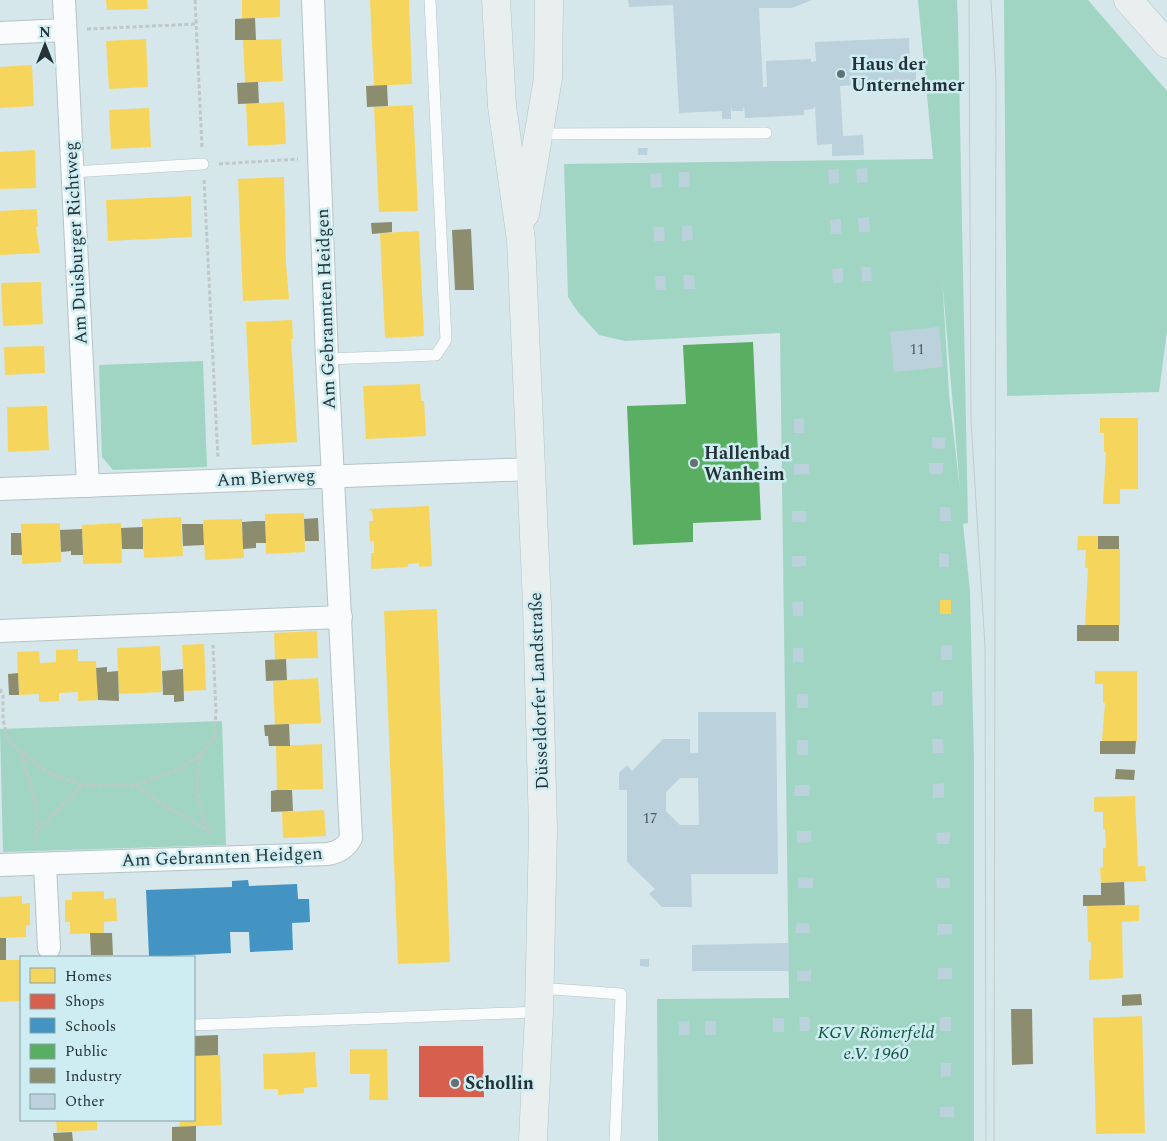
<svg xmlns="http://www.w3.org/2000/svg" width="1167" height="1141" font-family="Spectral,serif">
<rect width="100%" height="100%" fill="#d5e7eb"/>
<g fill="#a1d5c3" fill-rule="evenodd">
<path d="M918 0H957L958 22 968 523 963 524 970 591 974 761V1141H658L657 999 789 998 780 333 625 341 599 335 578 312 568 297 564 164 933 159ZM942 276V277L960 490 949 394Z"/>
<path d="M1004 0H1088L1167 91V331L1159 392 1007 396Z"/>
<path d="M203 361 207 467 113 470 102 457 99 365Z"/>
<path d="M222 721 226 845 3 852 0 729Z"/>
</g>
<g fill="#f6d55c">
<path d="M106 0H147L148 9 107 10Z"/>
<path d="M242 0H280V17L242 19Z"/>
<path d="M370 0H409L412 84 374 86Z"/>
<path d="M146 39 148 87 109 89 106 41Z"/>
<path d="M281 39 283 81 245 83 243 40Z"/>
<path d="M32 65 34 106 0 108V67Z"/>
<path d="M284 102 286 144 248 146 246 104Z"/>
<path d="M413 105 418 211 379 212 374 107Z"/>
<path d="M149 108 151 147 111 149 109 110Z"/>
<path d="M35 150 36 188 0 189V152Z"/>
<path d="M284 177 286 264 289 299 243 301 238 179Z"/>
<path d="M191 196 192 237 108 241 106 200Z"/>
<path d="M37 209 38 227H36L40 253 0 255V211Z"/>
<path d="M419 231 424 336 385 338 380 233Z"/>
<path d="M41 282 43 324 3 326 1 283Z"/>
<path d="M292 320 293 339H291L297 442 252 445 246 322Z"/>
<path d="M44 346 45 373 5 375 4 347Z"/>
<path d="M420 384 421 401H424L426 436 366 439 363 386Z"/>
<path d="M47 406 49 450 8 452 7 407Z"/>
<path d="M1100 418H1138V489H1120V504H1103L1106 452H1104V433H1100Z"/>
<path d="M429 506 432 566 419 567V563L408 564V567L371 569V553H374V541L370 542 369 521H373L372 510 369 511V509Z"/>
<path d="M304 513 305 552 266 554 265 514Z"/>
<path d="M181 517 183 556 144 558 142 519Z"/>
<path d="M242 519 244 558 205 560 203 520Z"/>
<path d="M60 523 61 562 22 564 21 524Z"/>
<path d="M121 523 122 563 83 564 82 525Z"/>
<path d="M1078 536H1098V549H1120V625H1085L1088 568H1085L1086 550H1077Z"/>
<rect x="940" y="600" width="11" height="14"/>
<path d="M437 609 450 962 398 964 384 611Z"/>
<path d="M317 631 318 658 275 659 274 633Z"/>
<path d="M204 644 206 690 184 691 182 645Z"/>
<path d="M160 646 162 692 119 694 117 648Z"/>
<path d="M78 649V661H96L98 700 78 701V692L59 693V701L39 702V694L19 695 17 652 39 651 40 663 56 662V650Z"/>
<path d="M1095 671H1137V741H1102L1105 703H1103V684H1095Z"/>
<path d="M318 678 321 723 275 725 273 681Z"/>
<path d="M322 744 323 789 277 790 276 746Z"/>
<path d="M1135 796 1138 866H1145L1146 881 1101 883 1100 868 1103 867V848H1106L1105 829H1103V812H1094V797Z"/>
<path d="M324 810 326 836 283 838 282 812Z"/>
<path d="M104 891V899L116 898 117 921 104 922V933L70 934V922H65V900H72V892Z"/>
<path d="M22 896V904L30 903V925L26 926V937L0 938V897Z"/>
<path d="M1139 905V921L1122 922 1123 978 1089 980V960H1091V942H1088L1087 906Z"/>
<path d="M104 955V957H71V956Z"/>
<path d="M0 960H21V1001L0 1002Z"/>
<path d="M1142 1016 1145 1133 1096 1134 1093 1018Z"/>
<path d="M350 1049H387L388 1100H369L370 1074H350Z"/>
<path d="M315 1052 317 1087 304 1088V1093L278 1095V1089H264L263 1054Z"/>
<path d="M220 1055 222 1125 180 1127 179 1120H194V1056Z"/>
<path d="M56 1120H97V1130L57 1132Z"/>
</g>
<path fill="#d6604d" d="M419 1046H483L484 1097H419Z"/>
<path fill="#4393c3" d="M248 880 249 886 297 884 298 899H309L310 922 292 923 293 950 250 952 249 932H230L231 953 149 957 146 890 232 887V881Z"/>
<path fill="#5aae61" d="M753 342 761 520 693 523V542L633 545 627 406 686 404 683 345Z"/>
<g fill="#8c8c6e">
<path d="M255 18 256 40H235V19Z"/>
<path d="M258 82 259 103 238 104 237 83Z"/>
<path d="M387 85 388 106 367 107 366 86Z"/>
<path d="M392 222V232L372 234 371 223Z"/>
<path d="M471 229 474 290H455L452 230Z"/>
<path d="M318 518 319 541H305L304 519Z"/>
<path d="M255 521H265L266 543H256V548L243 549 242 522Z"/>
<path d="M182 524H203L204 545 183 546Z"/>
<path d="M143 527V549H122L121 528Z"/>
<path d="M82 529 83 555H71V551L61 552 60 530Z"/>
<path d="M11 533H21L22 555H11Z"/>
<rect x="1098" y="536" width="21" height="13"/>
<rect x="1077" y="625" width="42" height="16"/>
<path d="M286 659 287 680 266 681 265 660Z"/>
<path d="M107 667V672L118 671 119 701 98 700 96 668Z"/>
<path d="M183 669 184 701 174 702V695H163L162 671Z"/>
<path d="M18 673 19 695H9L8 674Z"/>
<path d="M289 724 290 746H269L268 736H265L264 725Z"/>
<path d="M1100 741H1136L1135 754H1100Z"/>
<path d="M1116 769 1135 770 1134 780 1115 779Z"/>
<path d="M277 790H292L293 811 271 812V791Z"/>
<path d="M1124 882 1125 905 1083 906V895H1101V883Z"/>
<path d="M90 933H112L113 955H91Z"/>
<rect x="0" y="938" width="6" height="22"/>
<path d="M1141 994 1142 1005 1122 1006V995Z"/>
<path d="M1011 1009H1032L1033 1064 1012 1065Z"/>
<path d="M218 1035V1055L194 1056V1036Z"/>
<path d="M196 1126V1141H172V1127Z"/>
<path d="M72 1132 73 1141H54L53 1133Z"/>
</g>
<g fill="#bbd1db" fill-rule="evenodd">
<path d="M628 0H812L792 8H759L763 87H767L766 61 811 59V62L816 61 815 42 909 38 910 67 916 66V82L840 86 843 136 863 135 864 155 832 156V144L817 145 815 106 813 109 804 110V115L745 118 744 105 743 111H732L731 106V119H722V111L679 113 673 5 629 7Z"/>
<path d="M638 148H648L647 155H638Z"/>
<path d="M867 168 868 182 857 183 856 169Z"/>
<path d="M839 169V183L829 184 828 170Z"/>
<path d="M679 172H689L690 187H679Z"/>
<path d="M661 173 662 187 651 188 650 174Z"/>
<path d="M869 217 870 232H859L858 218Z"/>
<path d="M841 219V234H831L830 220Z"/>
<path d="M682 226H692L693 240 682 241Z"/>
<path d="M653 227H664L665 241H654Z"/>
<path d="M861 267H871L872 281H862Z"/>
<path d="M843 268V282L833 283 832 269Z"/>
<path d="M683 275H694L695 289H684Z"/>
<path d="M655 276H665L666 290H656Z"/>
<path d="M939 327 943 367 894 372 890 332Z"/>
<path d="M804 418V433H794V419Z"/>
<path d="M932 437 945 438V449L932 448Z"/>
<rect x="929" y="463" width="14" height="11"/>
<path d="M794 464H809V474L794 475Z"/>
<path d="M940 507H950L951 521H940Z"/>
<path d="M792 511H806L807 522H792Z"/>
<path d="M939 553 949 554V567H939Z"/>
<path d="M792 556H806V566L792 567Z"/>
<path d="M803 601V616H793L792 602Z"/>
<path d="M952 645V660H941V646Z"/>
<path d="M793 648H803L804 662H793Z"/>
<path d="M943 691V705L932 706V692Z"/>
<rect x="797" y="694" width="11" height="14"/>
<path d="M698 712H776L778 874H691L692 907H662L649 894 655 889 627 862V790H619V773L627 765 632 771 663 739H690V753H698ZM680 778H698L699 825H680L666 811V792Z"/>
<path d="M932 739H943L944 753H933Z"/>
<rect x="797" y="740" width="11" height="15"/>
<path d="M944 783V798H933V784Z"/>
<path d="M795 785H810L809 796H794Z"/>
<path d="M797 831H811L812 842 797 843Z"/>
<path d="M951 832 949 844H937L936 833Z"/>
<path d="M798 877 813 878V888H798Z"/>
<path d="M936 878H950V888H937Z"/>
<path d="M797 923 809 924 810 933H795Z"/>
<path d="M938 924H952V934L937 935Z"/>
<path d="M789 943V971H692V945Z"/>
<path d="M640 959H649V967L640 966Z"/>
<rect x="938" y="968" width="14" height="11"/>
<path d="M811 970V981H797V971Z"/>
<path d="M799 1017H810V1031H800Z"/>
<rect x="940" y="1017" width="11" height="14"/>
<rect x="773" y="1018" width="11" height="14"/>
<path d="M689 1021 690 1035H679V1022Z"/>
<rect x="705" y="1021" width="11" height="14"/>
<path d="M941 1063H951V1076L941 1077Z"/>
<path d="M954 1106V1117H940V1107Z"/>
</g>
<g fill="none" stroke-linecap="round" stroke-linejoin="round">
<g stroke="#b5c3c6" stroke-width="12">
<g id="lane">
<path d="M538 134 766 133"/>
<path d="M72 172 203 164"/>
<path d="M327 359 436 355 446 340 430 0"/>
<path d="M539 988 621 994 615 1141"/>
<path d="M194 1025 539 1012"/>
</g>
</g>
<g stroke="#b5c3c6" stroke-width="24">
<g id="street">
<path d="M64 0 88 486"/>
<path d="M0 33 65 30"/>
<path d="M0 489 532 469"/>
<path d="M0 631 341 617"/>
<path d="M45 864 49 948"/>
<path d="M0 865 328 854C339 852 346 848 351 838L327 359 313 0"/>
</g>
</g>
<g stroke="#b5c3c6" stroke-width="29">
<g id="secondary">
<path d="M496 0 502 106 521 240 537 605 543 829 539 1012 533 1141"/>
<path d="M1128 0 1167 44"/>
<path d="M525 214 548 78 549 0"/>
</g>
</g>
<g stroke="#c1c7c9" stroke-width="3" stroke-dasharray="4 2.5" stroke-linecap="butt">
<path d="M195 0 202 147"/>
<path d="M87 29 196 24"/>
<path d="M219 164 298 159"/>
<path d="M204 180 218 459"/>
<path d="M0 689 3 695V720L9 742 48 773 82 785H136L181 768 200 755 214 737 216 712 213 645"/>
<path d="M21 754 36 802 37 831"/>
<path d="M200 755C195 787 197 798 206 829"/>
<path d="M136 786 162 804 206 829 210 834"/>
<path d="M34 841 37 831 82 785"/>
</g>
<use href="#lane" stroke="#f9fbfc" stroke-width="11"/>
<use href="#street" stroke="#f9fbfc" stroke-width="22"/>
<use href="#secondary" stroke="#e9efef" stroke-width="28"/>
<g stroke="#c5cacb" stroke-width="1">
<path d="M969 0 971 421 985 646 986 1141"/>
<path d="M991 0 996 79 994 1141"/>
</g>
</g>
<g fill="#637175" stroke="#cdedf3" stroke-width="2">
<circle cx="841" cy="74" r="5"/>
<circle cx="694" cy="463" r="5"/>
<circle cx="455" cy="1083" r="5"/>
</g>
<g text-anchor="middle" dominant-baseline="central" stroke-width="5" stroke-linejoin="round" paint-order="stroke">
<g font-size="15" fill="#4c5a5f">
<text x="917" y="349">11</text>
<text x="650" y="818">17</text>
</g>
<g font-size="18" font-weight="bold" fill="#263235" stroke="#cdedf3" text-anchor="start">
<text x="851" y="64">Haus der<tspan x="851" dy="21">Unternehmer</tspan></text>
<text x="704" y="453">Hallenbad<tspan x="704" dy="21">Wanheim</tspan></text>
<text x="465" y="1083">Schollin</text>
</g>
<g font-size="18" fill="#263235" stroke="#cdedf3">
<text transform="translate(76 243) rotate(-93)">Am Duisburger Richtweg</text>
<text transform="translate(326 309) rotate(-92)">Am Gebrannten Heidgen</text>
<text transform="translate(266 478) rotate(-3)">Am Bierweg</text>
<text transform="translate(539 691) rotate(-92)">Düsseldorfer Landstraße</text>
<text transform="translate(222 857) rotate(-2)">Am Gebrannten Heidgen</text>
</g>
<g font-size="18" font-style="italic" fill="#11523a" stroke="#cdedf3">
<text x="876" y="1032">KGV Römerfeld<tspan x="876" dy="21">e.V. 1960</tspan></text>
</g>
</g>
<rect x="20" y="956" width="175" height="165" fill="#cdedf3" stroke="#8aa2a7"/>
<rect x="30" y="968" width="25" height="15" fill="#f6d55c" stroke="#8aa2a7"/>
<text x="65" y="981" font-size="15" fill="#263235">Homes</text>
<rect x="30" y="994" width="25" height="15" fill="#d6604d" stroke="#8aa2a7"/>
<text x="65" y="1006" font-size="15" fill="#263235">Shops</text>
<rect x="30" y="1018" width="25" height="15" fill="#4393c3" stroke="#8aa2a7"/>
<text x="65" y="1031" font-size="15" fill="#263235">Schools</text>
<rect x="30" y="1044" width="25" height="15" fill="#5aae61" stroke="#8aa2a7"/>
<text x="65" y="1056" font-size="15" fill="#263235">Public</text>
<rect x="30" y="1068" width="25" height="15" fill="#8c8c6e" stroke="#8aa2a7"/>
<text x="65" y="1081" font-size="15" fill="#263235">Industry</text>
<rect x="30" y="1094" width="25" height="15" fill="#bbd1db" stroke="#8aa2a7"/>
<text x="65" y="1106" font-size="15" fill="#263235">Other</text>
<g transform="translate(45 45)" stroke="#cdedf3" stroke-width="4" paint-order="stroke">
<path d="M0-4L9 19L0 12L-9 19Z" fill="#263235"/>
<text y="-8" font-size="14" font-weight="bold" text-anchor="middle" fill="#263235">N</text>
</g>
</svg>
